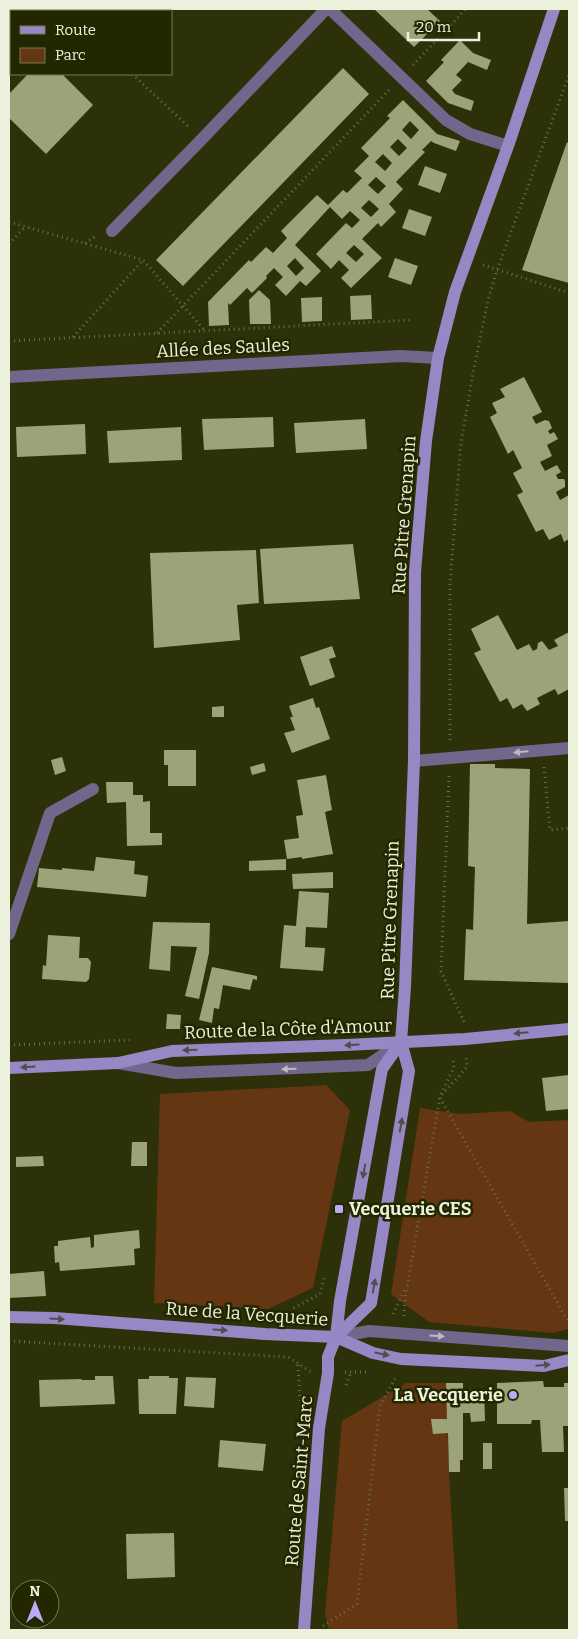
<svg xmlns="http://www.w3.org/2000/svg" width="578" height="1639" font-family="Bitter,serif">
<rect width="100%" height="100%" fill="#2c3109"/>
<g fill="#643611">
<path d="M326 1085 350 1110 313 1288 268 1309 154 1303 160 1094Z"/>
<path d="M420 1108 461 1114 510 1111 529 1122 569 1120V1329L553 1333 429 1322 391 1294Z"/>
<path d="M406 1383H446L449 1472 458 1630H329L325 1613 342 1421Z"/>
</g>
<g fill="#9ca379" fill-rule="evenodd">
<path d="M374 9H427L440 21 414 47Z"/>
<path d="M460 40 473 53 491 60 487 70 468 62 456 75 462 80 452 90 455 94 474 101 471 111 448 103 426 81 444 62 441 60Z"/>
<path d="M343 68 369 94 183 286 156 260Z"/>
<path d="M28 74H62L93 105 46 154 9 118V94Z"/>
<path d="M403 100 437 134 460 141 456 151 434 143 431 141 422 150 425 152 396 182 403 189 389 204 396 212 381 227 378 223 362 239 382 258 351 288 341 278 349 270 339 260 331 269 316 254 346 223 352 228 360 220 350 211 342 219 330 207 295 245 321 271 306 286 300 281 286 296 275 285 283 277 274 268 266 276 267 278 252 293 247 288 230 305 228 303 229 325 209 326 208 302 249 260 251 262 266 247 273 253 287 238 281 231 317 195 328 205 343 190 347 193 362 178 354 171 369 156 361 148 390 118 387 116ZM410 121 419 130 411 139 402 130ZM398 139 407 148 399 156 390 147ZM383 154 392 163 385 171 375 162ZM376 177 386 186 378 194 368 185ZM369 200 379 209 371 217 361 208ZM354 245 364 254 356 262 346 253ZM295 258 304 268 296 276 287 266Z"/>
<path d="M567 142 569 144V283L522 270Z"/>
<path d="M425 166 447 174 440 193 418 185Z"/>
<path d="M409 209 432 217 425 236 402 228Z"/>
<path d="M395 258 418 266 411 285 388 277Z"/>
<path d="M259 290 270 300 271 324H250L249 300Z"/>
<path d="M371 295 372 319 351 320 350 296Z"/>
<path d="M322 297V321L302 322 301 298Z"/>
<path d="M524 377 542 412 532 417 536 424 545 420 549 421 552 428 548 431 550 434 554 432 558 439 547 445 552 456 540 462 545 471 557 465 561 472 556 475 558 479H564L565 481V487L556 492 560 500 569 495V539L564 542 561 534 549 540 543 529 536 532 517 495 523 492 513 473 522 468 513 450 508 454 490 417 497 413 492 403 505 397 500 389Z"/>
<path d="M273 417 274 447 204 450 202 419Z"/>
<path d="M365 419 367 449 296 453 294 423Z"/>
<path d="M85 424 86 454 17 457 16 427Z"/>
<path d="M181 427 182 460 109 463 107 431Z"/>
<path d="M353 544 360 599 264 604 260 549Z"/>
<path d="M256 550 259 603 237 605 240 640 154 648 150 553Z"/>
<path d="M498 615 517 650 529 644 533 651 537 649 538 643 542 641 549 650 558 646 554 640 569 632V689L558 695 555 689 537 698 540 704 527 711 522 704 513 709 507 698 500 702 474 653 481 650 471 629Z"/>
<path d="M332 646 336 657 329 659 335 677 310 686 300 657Z"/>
<path d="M313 698 316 708 319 707 330 739 292 753 284 733 295 730 290 717H293L289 706Z"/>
<path d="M224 706V717H212V707Z"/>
<path d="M164 750H196V786H168V765H164Z"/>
<path d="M62 757 66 771 55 775 51 760Z"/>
<path d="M264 763 266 771 252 775 250 767Z"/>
<path d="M470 764H495V768L530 769 527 924 569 921V983L464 980 466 929 473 930 475 867 468 866Z"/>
<path d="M326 775 332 810 325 812 333 854 302 859V857L287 859 284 840 299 838 296 816 303 815 297 780Z"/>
<path d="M106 782H133V795H143V802L150 801V833H162V845L127 846 126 802 107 803Z"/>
<path d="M96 857 135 861 134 874 148 876 146 897 37 887 39 868 62 870V868L94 871Z"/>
<path d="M286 859V870L249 871V861Z"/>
<path d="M333 872V888L293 889 292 874Z"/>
<path d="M299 891 329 893 327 928 306 927 305 947 325 948 323 971 280 968 284 925 296 926Z"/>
<path d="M153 922 210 923 209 953 199 999 185 996 197 947 171 946 170 971 149 969Z"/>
<path d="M48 935 80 937 79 958H88L91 962 89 979 86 982 42 979 43 965 46 966Z"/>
<path d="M212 967 257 976V980L253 979 250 990 223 985 219 1009 214 1008 212 1023 199 1020Z"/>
<path d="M167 1014 181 1015 180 1029H166Z"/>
<path d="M569 1075V1109L546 1111 542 1078Z"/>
<path d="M132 1142H147V1166H131Z"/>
<path d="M43 1156 44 1166 16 1167V1157Z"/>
<path d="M139 1230 140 1248 134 1249 135 1265 60 1271 59 1262 55 1263 54 1246H58V1241L90 1237 91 1248 94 1247V1235Z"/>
<path d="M44 1271 46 1296 9 1298V1274Z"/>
<path d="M95 1376H113L115 1404 40 1407 39 1380 82 1379 81 1380H95Z"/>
<path d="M149 1376H169V1378H178L176 1414H139L138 1379H149Z"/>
<path d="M186 1377 216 1378 214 1408 184 1406Z"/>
<path d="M543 1381 544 1387H564V1383H569V1426H563L564 1452H542L540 1420H532L531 1424H497V1383Z"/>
<path d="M446 1383H463V1390L484 1389 485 1421 471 1422 470 1413H463V1460H460V1472H449L448 1433 433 1434 431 1419H447Z"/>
<path d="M220 1440 266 1444 263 1471 218 1467Z"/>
<rect x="483" y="1443" width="9" height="26"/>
<path d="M564 1488H569V1521H565Z"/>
<path d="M174 1533 175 1577 127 1579 126 1534Z"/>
</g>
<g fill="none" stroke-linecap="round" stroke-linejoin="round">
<g stroke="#696e4c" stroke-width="3" stroke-dasharray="1 4" stroke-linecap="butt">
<path d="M413 65 466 9"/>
<path d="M132 74 190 128"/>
<path d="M9 222 143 260 205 331"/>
<path d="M85 243 96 236"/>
<path d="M9 244 25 227"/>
<path d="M483 265 569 293"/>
<path d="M157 333 390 89"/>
<path d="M73 337 143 260"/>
<path d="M9 341 411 320"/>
<path d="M450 740V583L461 442 474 368 488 300 497 270 569 75"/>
<path d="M544 767 550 830 569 828"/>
<path d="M449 776 441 971 464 1022"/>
<path d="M9 1045 130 1040"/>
<path d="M441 1094 454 1067 453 1058"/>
<path d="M440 1098 569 1323"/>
<path d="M393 1314 405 1289"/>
<path d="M404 1316 405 1299 440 1097 467 1067 466 1056"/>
<path d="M291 1317 292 1309 320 1294 324 1278"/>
<path d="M9 1341 288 1357 311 1372"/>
<path d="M298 1365 301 1414"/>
<path d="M345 1372H369"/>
<path d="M346 1385 351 1372"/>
<path d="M323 1626 357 1604 380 1406 396 1377"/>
</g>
<g stroke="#71678d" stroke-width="12">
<path d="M62 9 65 11"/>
<path d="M330 9 446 120 470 134 508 146"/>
<path d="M159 11 162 9"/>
<path d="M112 231 202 139 326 9"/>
<path d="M414 761 569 748"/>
<path d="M118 1063 176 1073 368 1065 399 1044"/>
<path d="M336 1337 369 1331 569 1346"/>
</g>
<g stroke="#71678d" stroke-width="12">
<path d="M9 377 401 356 438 358"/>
<path d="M9 934 50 813 93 789"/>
</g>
<g stroke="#9787c4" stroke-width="12">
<path d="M9 1068 118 1063 172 1051 346 1045 465 1039 569 1029"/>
<path d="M9 1317 55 1318 265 1334 336 1337 373 1353 401 1359 544 1366 569 1360"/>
<path d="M336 1337 371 1303 409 1071 401 1042 405 987 414 761 415 572 426 441 438 358 455 292 508 146 554 9"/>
<path d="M304 1630 319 1428 328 1373V1357L336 1337 340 1301 382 1069 401 1042"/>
</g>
</g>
<defs><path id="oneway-solid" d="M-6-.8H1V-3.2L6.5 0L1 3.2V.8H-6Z" transform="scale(1.25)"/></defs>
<g fill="#bbbabc">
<use href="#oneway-solid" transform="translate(521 752) rotate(175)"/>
<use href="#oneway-solid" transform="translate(289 1069) rotate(178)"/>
<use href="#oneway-solid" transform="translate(437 1336) rotate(4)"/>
</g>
<g fill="#514d4e">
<use href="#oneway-solid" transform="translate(521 1033) rotate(175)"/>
<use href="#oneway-solid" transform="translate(352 1045) rotate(177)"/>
<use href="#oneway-solid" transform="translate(190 1050) rotate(178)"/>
<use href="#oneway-solid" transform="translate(28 1067) rotate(177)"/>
<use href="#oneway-solid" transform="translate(401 1125) rotate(-80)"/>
<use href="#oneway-solid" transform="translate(364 1171) rotate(100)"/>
<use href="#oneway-solid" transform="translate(374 1286) rotate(-80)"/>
<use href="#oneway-solid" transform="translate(57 1319) rotate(3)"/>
<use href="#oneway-solid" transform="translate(220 1330) rotate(4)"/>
<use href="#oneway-solid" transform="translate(382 1354) rotate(11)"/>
<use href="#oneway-solid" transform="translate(543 1365) rotate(-5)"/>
</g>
<g fill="#bda9f5" stroke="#222700" stroke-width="2">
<rect x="334" y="1204" width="10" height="10" rx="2.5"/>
<circle cx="513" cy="1395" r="5"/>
</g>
<g text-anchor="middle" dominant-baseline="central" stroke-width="5" stroke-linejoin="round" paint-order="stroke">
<g font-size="18" fill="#ecf1db" stroke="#222700">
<text transform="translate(223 348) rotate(-3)">Allée des Saules</text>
<text transform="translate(404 515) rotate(-86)">Rue Pitre Grenapin</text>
<text transform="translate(390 920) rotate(-88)">Rue Pitre Grenapin</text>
<text transform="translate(288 1029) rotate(-2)">Route de la Côte d'Amour</text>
<text transform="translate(247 1314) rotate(4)">Rue de la Vecquerie</text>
<text transform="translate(299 1481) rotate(-85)">Route de Saint-Marc</text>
</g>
<g font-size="18" font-weight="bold" fill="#ecf1db" stroke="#222700" text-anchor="start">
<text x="349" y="1209">Vecquerie CES</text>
<text x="503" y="1395" text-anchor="end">La Vecquerie</text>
</g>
</g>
<rect width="578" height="1639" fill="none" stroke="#ecf1db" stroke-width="20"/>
<rect x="10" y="10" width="162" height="65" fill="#222700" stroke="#737858"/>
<rect x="20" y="26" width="25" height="8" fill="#9787c4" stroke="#737858"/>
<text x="55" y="35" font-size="15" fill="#ecf1db">Route</text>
<rect x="20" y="48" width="25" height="15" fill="#643611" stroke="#737858"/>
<text x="55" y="60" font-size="15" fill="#ecf1db">Parc</text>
<g transform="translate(35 1604)"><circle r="24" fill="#222700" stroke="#737858"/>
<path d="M0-4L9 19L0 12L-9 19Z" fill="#bda9f5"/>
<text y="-8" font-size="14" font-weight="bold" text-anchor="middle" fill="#ecf1db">N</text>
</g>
<path d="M408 32v8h71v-8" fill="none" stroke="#ecf1db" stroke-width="2.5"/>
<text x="416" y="32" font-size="15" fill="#ecf1db" stroke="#222700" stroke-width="4" paint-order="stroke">20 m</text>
</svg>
